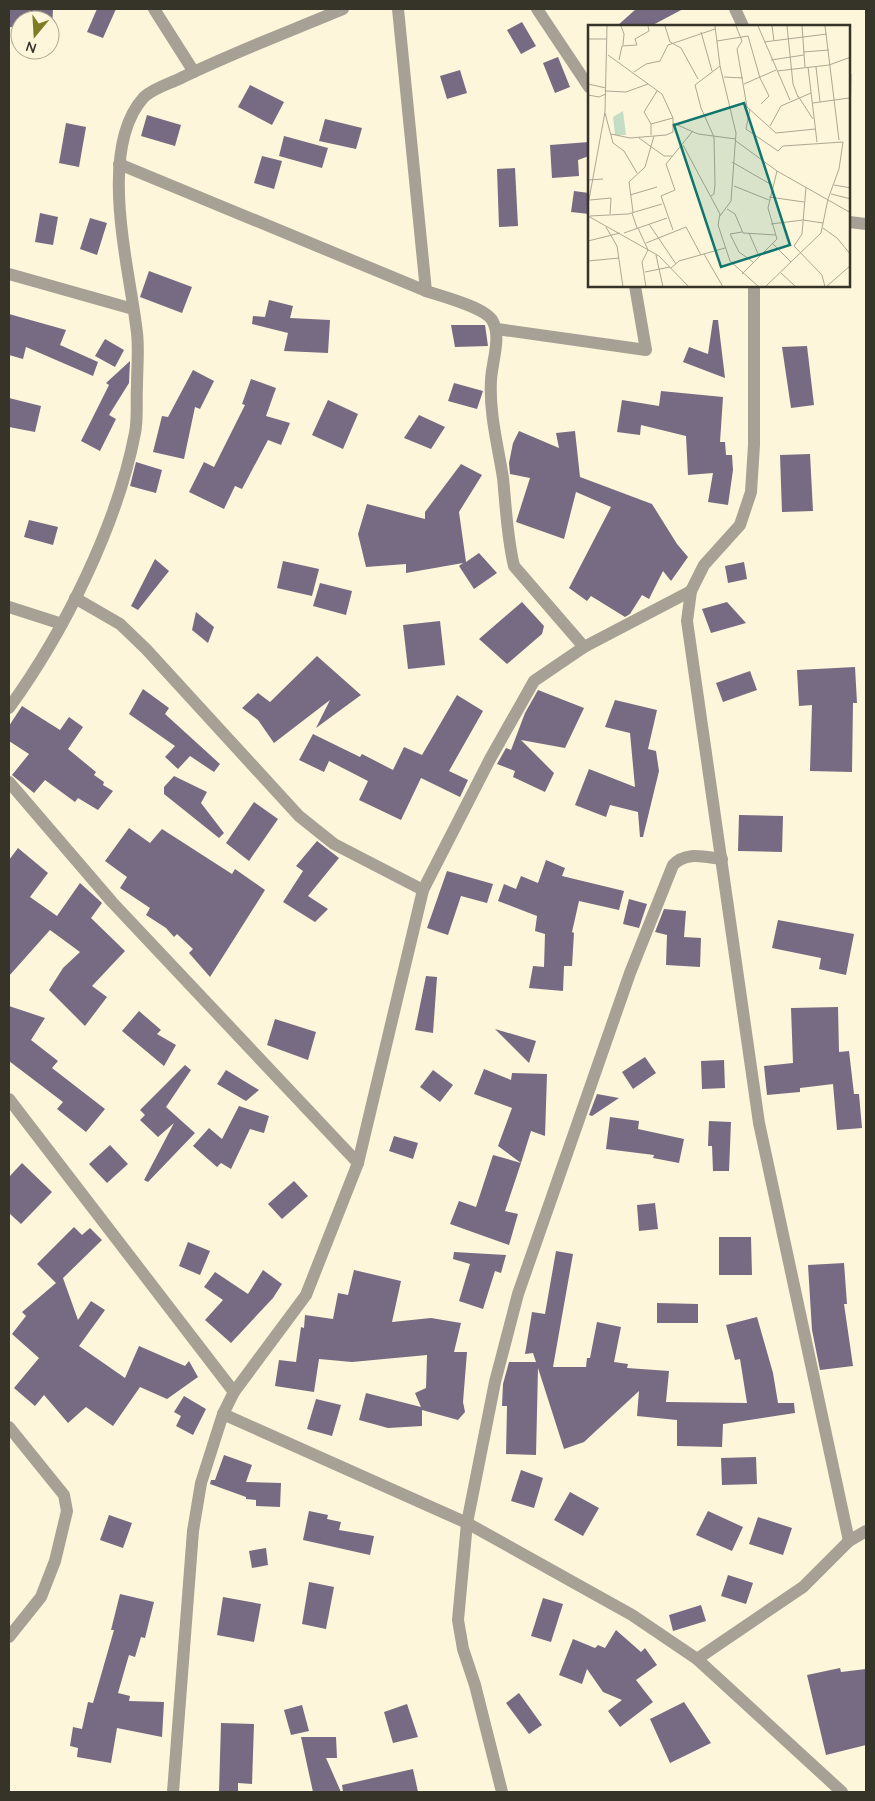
<svg xmlns="http://www.w3.org/2000/svg" width="875" height="1801" font-family="Quicksand,sans-serif">
<rect width="100%" height="100%" fill="#fdf6da"/>
<g fill="#766b82">
<path d="M9 9H53L52 30H50V20H20V28L9 27Z"/>
<path d="M97 9H116L103 38 87 32Z"/>
<path d="M636 9H683L651 26H617Z"/>
<path d="M522 22 536 46 521 54 507 30Z"/>
<path d="M558 57 570 87 555 93 543 63Z"/>
<path d="M460 70 467 93 447 99 440 76Z"/>
<path d="M250 85 284 102 272 125 238 107Z"/>
<path d="M147 115 181 125 175 146 141 136Z"/>
<path d="M325 119 362 128 356 149 319 141Z"/>
<path d="M66 123 86 127 79 167 59 163Z"/>
<path d="M284 136 328 148 322 168 279 156Z"/>
<path d="M589 142V156L578 160 579 176 552 178 550 145Z"/>
<path d="M262 156 282 161 274 189 254 183Z"/>
<path d="M515 168 518 226 499 227 497 169Z"/>
<path d="M574 191 589 193V214L571 212Z"/>
<path d="M40 213 58 217 53 245 35 242Z"/>
<path d="M90 218 107 223 97 255 80 249Z"/>
<path d="M149 271 192 287 182 313 140 297Z"/>
<path d="M269 300 293 306 290 318 330 320 328 353 284 351 288 333 252 324 253 316 265 317Z"/>
<path d="M9 314 66 330 60 345 98 362 93 376 26 347 23 359 9 355Z"/>
<path d="M713 320H718L725 378 683 362 689 347 708 354Z"/>
<path d="M451 325H485L488 346 455 347Z"/>
<path d="M105 339 124 350 115 367 95 356Z"/>
<path d="M807 346 814 405 791 408 782 347Z"/>
<path d="M130 361 129 383 109 415 116 419 100 451 81 441 109 385 106 383Z"/>
<path d="M193 370 214 381 200 409 195 407 184 459 153 452 162 416 168 417Z"/>
<path d="M251 379 276 388 266 416 290 423 281 445 268 440 242 489 235 486 224 509 189 492 204 462 214 467 245 405 242 404Z"/>
<path d="M454 383 483 391 477 409 448 401Z"/>
<path d="M661 391 723 397 720 442H725L726 455H732L733 470 728 505 708 502 713 473 688 475 686 436 641 425 640 435 617 432 622 400 659 406Z"/>
<path d="M9 398 41 406 35 432 9 427Z"/>
<path d="M328 400 358 414 343 449 312 435Z"/>
<path d="M419 415 445 427 431 449 404 438Z"/>
<path d="M519 431 559 448 556 433 575 431 580 477 652 504 677 544 688 557 671 581 663 571 649 599 642 595 630 614 625 617 591 596 587 601 569 588 611 507 576 492 564 539 516 522 530 478 510 474 509 463 513 443Z"/>
<path d="M810 454 813 511 782 512 780 455Z"/>
<path d="M136 462 162 470 156 493 130 486Z"/>
<path d="M461 464 482 475 459 512 466 562 479 553 497 573 474 589 459 566 463 563 406 573V564L366 567 358 534 367 504 425 519V512Z"/>
<path d="M29 520 58 527 53 545 24 537Z"/>
<path d="M155 559 169 571 138 610 131 606Z"/>
<path d="M283 561 319 569 312 596 277 588Z"/>
<path d="M744 562 747 579 728 583 725 566Z"/>
<path d="M320 583 352 591 346 615 313 606Z"/>
<path d="M522 602 544 626 542 634 507 664 479 639Z"/>
<path d="M727 602 746 623 711 633 702 609Z"/>
<path d="M196 612 214 627 208 643 192 630Z"/>
<path d="M440 621 445 665 408 669 403 625Z"/>
<path d="M317 656 361 695 316 728 330 700 274 743 258 720 242 708 258 693 270 702Z"/>
<path d="M855 667 857 703H853L852 772 810 771 812 705 799 706 797 670Z"/>
<path d="M750 671 757 690 723 702 716 683Z"/>
<path d="M143 689 169 708 165 714 220 764 214 772 190 756 178 769 165 757 175 746 129 714Z"/>
<path d="M538 690 584 708 565 748 521 740 554 773 545 792 513 777 515 771 497 764 506 748 511 750 525 713Z"/>
<path d="M457 695 483 711 449 771 468 780 460 797 421 778 401 820 359 800 368 781 329 761 324 772 299 760 313 734 360 757 362 754 393 770 404 747 422 755Z"/>
<path d="M615 700 657 710 648 749 656 751 659 771 643 837H640L638 812 610 805 606 817 575 805 589 769 635 787 630 733 605 727Z"/>
<path d="M22 706 60 730 69 717 83 727 68 749 96 772 94 775 104 782 103 785 113 791 98 810 78 798 75 802 45 780 34 793 12 775 29 754 9 741V726Z"/>
<path d="M174 776 207 792 201 803 224 833 219 838 164 794V787Z"/>
<path d="M254 802 278 819 249 861 226 843Z"/>
<path d="M739 815 783 816 782 852 738 851Z"/>
<path d="M129 828 150 843 162 829 232 874 235 869 265 890 210 977 189 953 193 949 177 934 174 937 166 928 146 915 150 908 120 888 127 877 105 861Z"/>
<path d="M317 841 339 858 308 896 328 909 315 922 283 902 303 871 296 866Z"/>
<path d="M18 848 48 873 30 897 57 916 80 883 102 903 91 918 125 951 92 986 107 997 85 1026 49 990 63 968 80 952 50 930 9 976V860Z"/>
<path d="M546 860 565 868 562 876 624 891 619 910 579 901 572 932 574 933 572 966H564L563 991 529 988 533 966 544 967 545 934 535 931 537 916 498 901 504 884 516 889 521 876 538 883Z"/>
<path d="M447 871 493 884 487 903 461 896 448 935 427 928Z"/>
<path d="M629 899 647 904 639 928 623 924Z"/>
<path d="M664 909 686 911 684 937 701 938 700 967 666 965 667 935 655 932Z"/>
<path d="M778 920 854 934 846 975 819 969 821 958 772 948Z"/>
<path d="M426 976 437 977 433 1033 415 1030Z"/>
<path d="M9 1006 45 1018 31 1040 58 1061 52 1068 105 1109 86 1132 57 1109 63 1102 9 1061Z"/>
<path d="M838 1007 839 1052 849 1051 854 1094H859L862 1128 837 1130 833 1084 800 1088V1092L767 1095 764 1066 793 1063 791 1008Z"/>
<path d="M139 1011 161 1030 157 1034 176 1045 164 1066 122 1031Z"/>
<path d="M275 1019 316 1032 308 1060 267 1045Z"/>
<path d="M495 1029 536 1041 529 1063Z"/>
<path d="M645 1057 656 1073 633 1089 622 1072Z"/>
<path d="M724 1060 725 1088 702 1089 701 1061Z"/>
<path d="M185 1065 191 1070 166 1107 195 1133 148 1182 144 1180 174 1123 158 1137 140 1120 145 1115 140 1110Z"/>
<path d="M484 1069 511 1080 512 1073 547 1074 545 1136 531 1131 521 1163 498 1146 512 1108 474 1094Z"/>
<path d="M226 1070 259 1090 246 1101 217 1084Z"/>
<path d="M433 1070 453 1085 440 1102 420 1087Z"/>
<path d="M597 1094 619 1098 592 1116 589 1115Z"/>
<path d="M239 1106 269 1116 264 1133 250 1129 231 1169 221 1163 217 1167 193 1146 209 1128 222 1139Z"/>
<path d="M610 1117 639 1121 638 1129 684 1139 679 1163 653 1158 654 1155 606 1149Z"/>
<path d="M709 1121 731 1122 729 1171H713L712 1146H708Z"/>
<path d="M394 1136 418 1143 413 1159 389 1151Z"/>
<path d="M110 1145 128 1164 107 1183 89 1164Z"/>
<path d="M493 1155 521 1163 505 1211 518 1214 509 1245 450 1224 459 1201 476 1207Z"/>
<path d="M22 1163 52 1192 21 1224 9 1213V1177Z"/>
<path d="M294 1181 308 1196 282 1219 268 1204Z"/>
<path d="M655 1203 658 1229 639 1231 637 1205Z"/>
<path d="M74 1227 82 1235 90 1228 102 1240 63 1278 78 1320 91 1301 105 1310 79 1346 125 1378 139 1346 185 1366 189 1361 198 1377 167 1399 140 1387 113 1426 86 1407 68 1423 44 1395 35 1406 14 1388 39 1358 12 1334 26 1316 22 1312 56 1283 37 1264Z"/>
<path d="M719 1237H751L752 1275H719Z"/>
<path d="M188 1242 210 1251 200 1275 179 1266Z"/>
<path d="M556 1251 573 1254 553 1367H586L587 1358H590L597 1322 621 1327 614 1362 628 1364 627 1368 669 1371 666 1402 747 1403 740 1359 735 1360 726 1325 757 1317 773 1373 778 1403H794L795 1413 723 1424 722 1447 677 1446V1420L637 1416 639 1391 584 1442 564 1449 538 1368 536 1455 506 1454 507 1406H502L503 1384 509 1362H536L533 1353 525 1354 532 1312 545 1314Z"/>
<path d="M454 1252 506 1255 501 1273 495 1271 483 1309 459 1301 470 1264 453 1259Z"/>
<path d="M844 1263 847 1304H844L853 1366 820 1370 812 1330 808 1265Z"/>
<path d="M263 1270 282 1284 273 1298 231 1343 205 1320 223 1300 204 1287 215 1272 248 1294Z"/>
<path d="M354 1270 401 1281 392 1322 431 1318 461 1323 454 1352H467L463 1402 465 1412 458 1420 422 1410V1426L388 1428 359 1420 366 1393 421 1407 415 1393 426 1388 427 1355 352 1362 319 1359 314 1392 275 1386 279 1360 296 1362 301 1327 304 1328 305 1315 333 1319 338 1293 348 1295Z"/>
<path d="M657 1303 698 1304V1323H657Z"/>
<path d="M184 1396 206 1409 193 1435 176 1426 181 1416 174 1412Z"/>
<path d="M316 1399 341 1405 332 1436 307 1429Z"/>
<path d="M224 1455 252 1465 246 1482 281 1483 280 1507 256 1506V1500L246 1499V1497L210 1484 211 1480H215Z"/>
<path d="M756 1457 757 1484 722 1485 721 1458Z"/>
<path d="M521 1470 543 1478 534 1508 511 1501Z"/>
<path d="M570 1492 599 1508 583 1536 554 1520Z"/>
<path d="M309 1511 328 1515 327 1519 341 1522 339 1530 374 1536 370 1555 303 1540Z"/>
<path d="M708 1511 743 1527 732 1551 696 1535Z"/>
<path d="M109 1515 132 1523 123 1548 100 1540Z"/>
<path d="M758 1517 792 1528 783 1555 749 1544Z"/>
<path d="M266 1548 268 1565 252 1568 249 1551Z"/>
<path d="M728 1575 753 1583 746 1604 721 1596Z"/>
<path d="M309 1582 334 1587 326 1629 302 1624Z"/>
<path d="M120 1594 154 1602 145 1638 141 1637 135 1657 129 1655 118 1693 130 1696 129 1701 164 1702 162 1737 117 1728 111 1763 77 1757 78 1748 70 1746 73 1727 82 1729 88 1702 93 1703 114 1630H111Z"/>
<path d="M223 1597 261 1604 254 1642 217 1635Z"/>
<path d="M543 1598 563 1604 551 1642 531 1636Z"/>
<path d="M701 1605 706 1621 673 1631 669 1615Z"/>
<path d="M616 1630 641 1652 645 1648 657 1665 636 1680 653 1702 620 1727 608 1711 622 1700 603 1692 587 1669 582 1684 559 1675 573 1639 595 1648 598 1645 605 1648Z"/>
<path d="M840 1668 841 1672 866 1669V1745L826 1755 807 1675Z"/>
<path d="M519 1693 542 1725 529 1734 506 1703Z"/>
<path d="M684 1702 711 1743 670 1763 650 1719Z"/>
<path d="M407 1704 418 1737 393 1743 384 1712Z"/>
<path d="M302 1705 309 1731 291 1735 284 1710Z"/>
<path d="M221 1723 254 1724 252 1784 238 1783V1792H219Z"/>
<path d="M301 1737H336L337 1758H326L341 1792H313Z"/>
<path d="M413 1769 418 1792H343L342 1785Z"/>
</g>
<g fill="none" stroke-linecap="round" stroke-linejoin="round">
<g stroke="#a7a095" stroke-width="12">
<path d="M154 9 194 72"/>
<path d="M398 9 426 291"/>
<path d="M537 9 589 87"/>
<path d="M735 9 743 26"/>
<path d="M119 164 426 291C441 296 484 307 492 320 502 336 492 361 491 380 489 413 498 446 503 478 506 508 507 537 514 566L584 647"/>
<path d="M849 222 866 224"/>
<path d="M9 274 133 309"/>
<path d="M754 286V445L751 492 740 525 704 565 691 591 687 621 759 1123 849 1541"/>
<path d="M497 329 646 350 635 286"/>
<path d="M75 598 120 624 146 649 299 816 334 844 423 890"/>
<path d="M9 607 62 624"/>
<path d="M9 708C64 632 117 526 135 433 138 418 136 401 137 386 137 369 139 350 137 333 130 269 96 150 144 97 152 89 168 84 179 79 232 53 288 32 343 9"/>
<path d="M9 782 112 902 358 1163"/>
<path d="M9 1099 234 1392"/>
<path d="M223 1414 467 1523 632 1615 697 1659 842 1792"/>
<path d="M9 1427 64 1495 67 1511 55 1561 41 1597 9 1637"/>
<path d="M697 1659 803 1587 849 1541 866 1531"/>
<path d="M173 1792 193 1531 201 1483 223 1414 234 1392 306 1295 358 1163 423 890 490 759 534 681 584 647 691 591"/>
<path d="M502 1792 475 1685 463 1649 458 1620 467 1523 495 1382 518 1294 630 973 673 865C686 851 704 857 722 859"/>
</g>
</g>
<g transform="translate(588 25)">
<rect width="262" height="262" fill="#fdf6da"/>
<path d="M35 86 38 110H27L25 92Z" fill="#c3dec5"/>
<path fill="none" stroke="#ada893" stroke-width="1" d="M33 1 36 9 35 20M77 1 82 17 93 23 110 54M127 1 132 41 148 108 143 176 132 191M148 1 154 16 149 24 159 82 188 108 227 104M170 1 202 75M184 1 186 16M199 1 205 59 210 72M214 1 217 42M237 1 251 115M113 7 124 46M0 14H19M129 16 160 11 172 53 181 71 173 79M176 17 239 9M215 27 241 25M20 30 74 69 85 93V107L78 110 42 113 23 109M31 35 34 21 49 20 47 14 61 6 60 1M183 35 216 30M220 42 229 117M228 42 232 77M189 46 241 40 263 32M46 47 58 39 72 36 80 20 127 4M136 52 155 53M0 59 18 63M156 59 188 45M18 66 38 67 60 59M0 70 11 72 18 69M210 71 225 94M225 78 261 73M162 84 158 104 190 126 195 121 255 117 251 144 240 174 233 208 177 262M17 88 25 118 36 126 49 148M85 98 110 109 148 114M262 98 263 49M63 99 85 93M182 101 193 81 223 68M63 110V99L56 87 69 66M51 113 76 131H84M148 116 189 146 263 188M95 120 132 189 130 200 142 236 171 262M144 137 184 160M0 155 15 154M246 160 263 163M146 161 181 175M218 162 214 209 206 221 234 250 237 262M243 169 263 174M42 170 69 162M123 171 126 169 127 159 126 112 113 83 107 60 132 41M181 172 216 177M2 175 23 173 22 189M0 180 17 87 19 1M139 184 147 189 155 208 188 210M45 187 41 157 57 142 66 111M44 188 49 203M0 191 71 231 101 262M2 191 40 189 74 179M61 199 88 239M183 199 215 195 235 198M18 202 29 221 35 262M50 203 60 225 54 237 58 262M235 203 249 213 263 230M85 205 73 171 87 165 78 139 104 107M154 207 142 209 151 227 165 237M36 208 79 193M161 208 171 231M0 216 32 208M58 218 98 202 113 230M185 219 203 237M116 229 135 262M68 230 75 262M0 236 31 233M83 243 91 236 137 223M0 246V262M57 247 82 242M193 248 208 262M154 249 189 214 180 183 189 146M238 262 263 240"/>
<path fill="#0f766e" fill-opacity="0.15" stroke="#0f766e" stroke-width="2.5" d="M156 78 202 220 133 242 86 100Z"/>
<rect width="262" height="262" fill="none" stroke="#363328" stroke-width="2.5"/>
</g>
<rect width="875" height="1801" fill="none" stroke="#363328" stroke-width="20"/>
<g transform="translate(35 35) rotate(198)"><circle r="24" fill="#fdf6da" stroke="#ada893"/>
<path d="M0-4L9 19L0 12L-9 19Z" fill="#7e7c24"/>
<text y="-8" font-size="14" font-weight="bold" text-anchor="middle" fill="#363328">N</text>
</g>
</svg>
